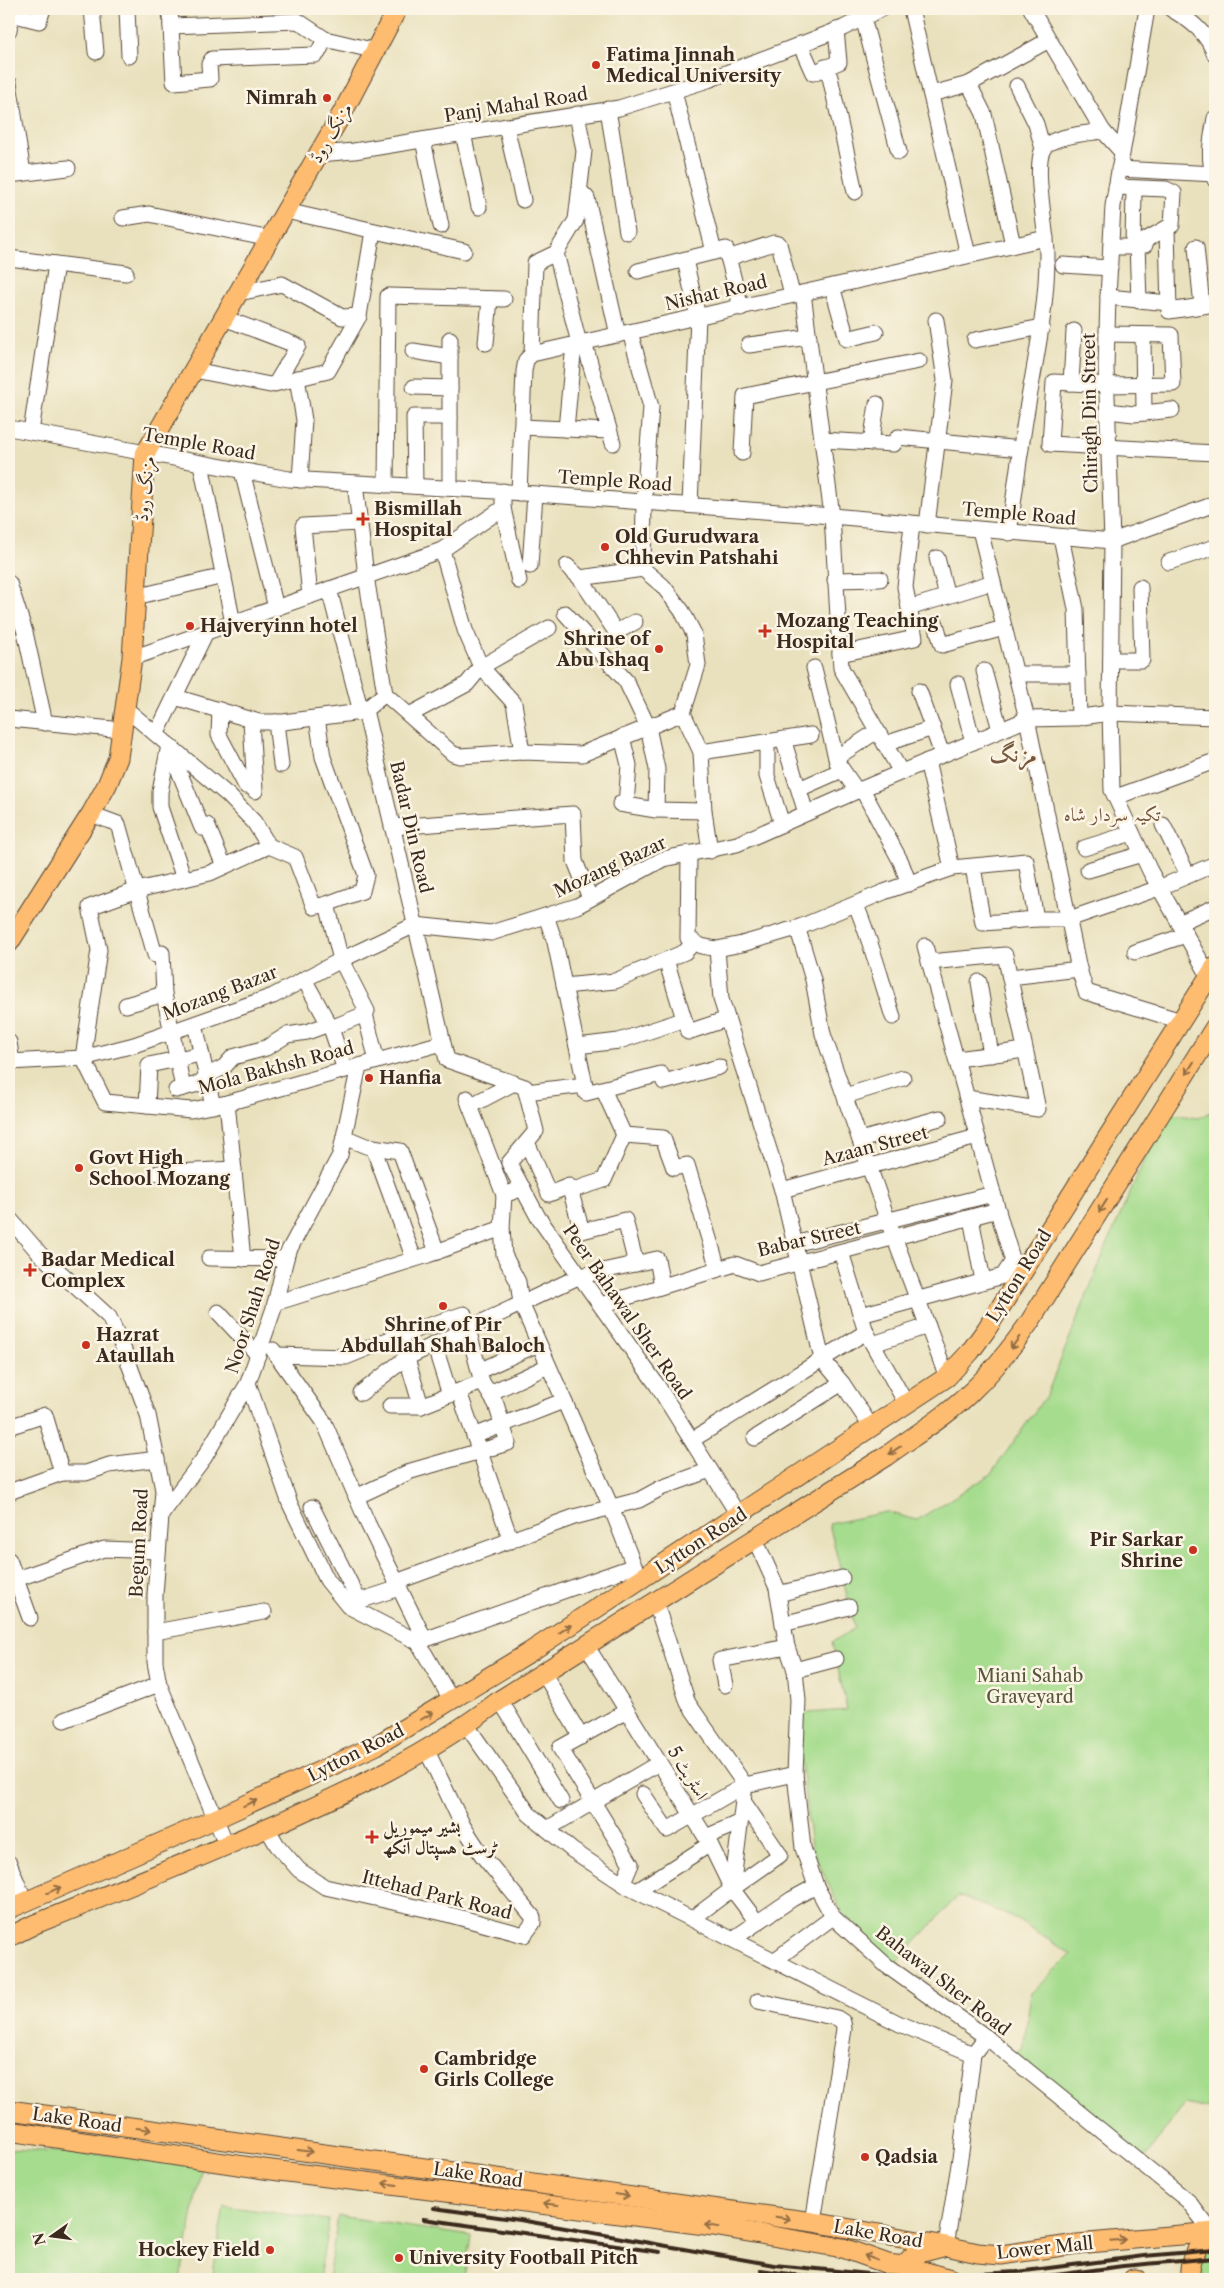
<svg xmlns="http://www.w3.org/2000/svg" width="1224" height="2288" font-family="'Libre Caslon Text',Amiri,serif">
<rect width="100%" height="100%" fill="#fcf5e5"/>
<filter id="ink" filterUnits="userSpaceOnUse"><feTurbulence type="fractalNoise" baseFrequency=".02" numOctaves="2"/><feDisplacementMap in="SourceGraphic" scale="10" xChannelSelector="R" yChannelSelector="G"/><feConvolveMatrix kernelMatrix="1 2 1 2 8 2 1 2 1" color-interpolation-filters="sRGB"/></filter>
<filter id="wash" filterUnits="userSpaceOnUse"><feTurbulence type="fractalNoise" baseFrequency=".0096" numOctaves="4" result="noise"/><feDisplacementMap in="SourceGraphic" scale="20" xChannelSelector="R" yChannelSelector="G"/><feGaussianBlur stdDeviation="1.12" result="paint"/><feColorMatrix in="noise" values="0 0 0 0 0 0 0 0 0 0 0 0 0 0 0 0 0 1.4 0 .05"/><feComposite in="paint" operator="in"/></filter>
<g filter="url(#wash)">
<rect width="100%" height="100%" fill="#e9e1bd"/>
<g fill="#a5dc8d" stroke="#708356">
<path d="M1215 1110V2030L1208 2036 1215 2045V2110L1185 2104 1141 2163 1009 2056 1023 2049 1031 1993 1071 1954 1009 1915 958 1896 893 1966 841 1911 811 1847 795 1714 847 1710 832 1642 855 1628 829 1524 886 1512 917 1520 991 1474 1047 1394 1107 1245 1165 1113 1198 1118Z"/>
<path d="M9 2149 203 2160 180 2279H9Z"/>
<path d="M224 2206 329 2220 319 2279H212Z"/>
<path d="M338 2216 471 2236 464 2279H328Z"/>
<path d="M1215 2245V2279H1202C1197 2265 1201 2253 1215 2245Z"/>
</g>
</g>
<g filter="url(#ink)">
<g fill="none" stroke-linecap="round" stroke-linejoin="round">
<g stroke="#554536" stroke-width="17">
<g id="minor">
<path d="M92 9 96 52"/>
<path d="M127 9 129 56"/>
<path d="M170 9 174 82 210 79 209 64 212 59 315 55 318 53 325 39"/>
<path d="M911 9 968 255"/>
<path d="M1031 9 1103 131 1121 151"/>
<path d="M1147 9 1113 206 1108 297 1106 367 1112 541 1110 713 1112 790 1150 871 1209 976"/>
<path d="M1171 9C1192 21 1207 33 1215 55"/>
<path d="M863 18 899 152"/>
<path d="M171 26 298 21 325 39 376 51"/>
<path d="M9 30 11 14 39 21 43 9"/>
<path d="M800 44 813 73 839 62 836 30"/>
<path d="M825 67 830 77 855 192"/>
<path d="M9 83 23 173"/>
<path d="M969 84 984 114 1013 245"/>
<path d="M1017 86 1036 124 1043 149"/>
<path d="M674 91 714 252"/>
<path d="M931 94 969 84 1049 40"/>
<path d="M608 109 627 232"/>
<path d="M1215 118C1211 140 1207 159 1215 180"/>
<path d="M506 126 523 200"/>
<path d="M463 133 479 207"/>
<path d="M423 140 441 226"/>
<path d="M319 154 354 151 619 108 708 80 843 28 881 9"/>
<path d="M1119 169 1215 174"/>
<path d="M9 175 68 168"/>
<path d="M581 192 587 198 618 335"/>
<path d="M286 211 464 251"/>
<path d="M123 218 149 214 270 239"/>
<path d="M1167 228 1169 311 1215 304"/>
<path d="M1111 247H1133L1172 225 1174 193 1166 189 1116 187"/>
<path d="M1133 247 1134 188"/>
<path d="M1196 247 1202 306"/>
<path d="M556 253 579 343"/>
<path d="M9 258 126 273"/>
<path d="M728 258 774 243 779 244 792 294"/>
<path d="M685 260 698 317 690 505"/>
<path d="M1063 265 1110 268"/>
<path d="M638 271 726 249 741 308"/>
<path d="M832 286 847 339 876 332"/>
<path d="M239 293 282 284 342 317 359 316 373 231"/>
<path d="M803 293 832 516 841 668 901 772"/>
<path d="M1108 297 1169 303"/>
<path d="M1139 301 1137 244 1145 245"/>
<path d="M224 318 298 346 276 383"/>
<path d="M630 332 651 407 644 502 643 569 663 586 682 611 694 634 698 665 683 713 701 752 704 811 710 851"/>
<path d="M1107 334 1171 335 1173 384 1107 385 1054 382 1050 444 1215 453"/>
<path d="M1143 335 1144 413"/>
<path d="M975 340 1042 327"/>
<path d="M584 342 613 443"/>
<path d="M486 343 490 299"/>
<path d="M749 345 809 337"/>
<path d="M413 351 450 357"/>
<path d="M532 354 535 263 556 253 576 220 584 151 577 114"/>
<path d="M194 370 270 385 328 371 359 316"/>
<path d="M297 378 304 420 300 480"/>
<path d="M1071 383 1074 331"/>
<path d="M414 387 450 388"/>
<path d="M1108 411 1134 414 1172 410"/>
<path d="M522 427 609 431"/>
<path d="M9 428 289 479 495 491 832 516 1112 541 1215 504"/>
<path d="M566 429 574 344"/>
<path d="M31 432 56 264"/>
<path d="M898 437 1021 449"/>
<path d="M822 440 894 444"/>
<path d="M871 443 877 404"/>
<path d="M742 453 745 396 919 361"/>
<path d="M201 464 233 623"/>
<path d="M242 471 276 608"/>
<path d="M355 483 366 576 385 694 365 710 447 1060 525 1087 536 1131 509 1163 538 1217 657 1385 739 1516"/>
<path d="M386 485 388 296 504 299"/>
<path d="M415 486 414 417H450"/>
<path d="M450 488V339"/>
<path d="M519 493 524 371 526 360 532 354 1046 238"/>
<path d="M503 508 519 581"/>
<path d="M927 525 945 380 936 320"/>
<path d="M980 530 1027 719 1079 969"/>
<path d="M1009 533C1015 491 1020 450 1027 409 1036 357 1047 307 1047 255 1047 232 1033 167 1043 149 1050 136 1089 133 1103 131"/>
<path d="M1061 537 1076 609 1079 718"/>
<path d="M442 550 465 630 481 667 514 703 522 752"/>
<path d="M937 558 947 596"/>
<path d="M1169 562 1215 547"/>
<path d="M530 566 535 494"/>
<path d="M567 566 580 578 643 569"/>
<path d="M580 578 616 632 635 622"/>
<path d="M835 580 880 579"/>
<path d="M9 583 25 632 45 723"/>
<path d="M310 596 303 526 359 523"/>
<path d="M135 597 224 576"/>
<path d="M909 608 993 582"/>
<path d="M565 613 626 681 648 727 657 769 656 810"/>
<path d="M936 624 942 645 1004 628"/>
<path d="M840 654 915 638 905 587 912 524"/>
<path d="M132 658 442 550 503 508V491"/>
<path d="M1111 660H1142L1140 587"/>
<path d="M814 668 837 762 857 791"/>
<path d="M984 671 1000 730"/>
<path d="M1016 674H1078"/>
<path d="M958 684 973 742"/>
<path d="M919 691 942 754"/>
<path d="M385 694 453 754 460 756 522 752 582 754 683 713"/>
<path d="M175 697 259 722H283L361 712 329 589"/>
<path d="M126 709 229 796 254 822 269 846 295 857 314 907 327 904 341 960 367 1011 365 1014"/>
<path d="M220 710 219 735 246 786"/>
<path d="M411 714 467 684 481 667 549 628"/>
<path d="M317 718 323 757 366 875 362 891 327 904"/>
<path d="M9 719 123 730"/>
<path d="M251 720 255 791"/>
<path d="M276 722 281 765"/>
<path d="M157 733 206 632"/>
<path d="M622 737 629 765 626 805"/>
<path d="M783 739 806 813"/>
<path d="M767 742V776L782 824"/>
<path d="M885 744 933 728"/>
<path d="M169 745 160 792V807L184 879"/>
<path d="M170 749 202 828 207 825 224 866"/>
<path d="M701 752 811 735"/>
<path d="M836 758 877 731"/>
<path d="M927 761 952 868"/>
<path d="M799 789 842 770"/>
<path d="M862 789 901 862 909 884"/>
<path d="M1116 797 1215 761"/>
<path d="M620 804 656 810 704 811"/>
<path d="M91 814 118 824 155 955 162 953 164 994 183 1088"/>
<path d="M1163 825 1188 875"/>
<path d="M392 827 573 814 575 861 590 898"/>
<path d="M1084 848 1132 833"/>
<path d="M689 853 688 938 701 946 717 949 742 944 800 927 884 892 952 868 1026 861 1036 919 983 923 973 867"/>
<path d="M1088 870 1142 854"/>
<path d="M856 905C871 941 881 979 893 1017"/>
<path d="M546 916 555 942 585 1085"/>
<path d="M1036 919H1069L1159 888 1215 864"/>
<path d="M1179 923 1215 907"/>
<path d="M800 927 799 933 813 980 823 1034 888 1221 947 1377"/>
<path d="M925 946 1001 1222 1018 1278"/>
<path d="M717 949 721 999 782 1190 822 1359 842 1383 755 1438"/>
<path d="M1135 952 1186 935"/>
<path d="M666 960 688 1032 727 1019"/>
<path d="M929 962 1005 955 1038 1109 967 1098"/>
<path d="M1010 977 1079 969 1086 992 1181 1021"/>
<path d="M304 979 331 1028 345 1070"/>
<path d="M979 982 991 1055"/>
<path d="M564 986 615 981 685 952 694 942"/>
<path d="M126 1005 164 994"/>
<path d="M195 1024 213 1106"/>
<path d="M331 1028 365 1014 377 1061"/>
<path d="M9 1042 12 1062"/>
<path d="M577 1046 619 1041 683 1020"/>
<path d="M83 1058 105 1102 191 1110 227 1103 442 1043"/>
<path d="M83 1058 99 950 90 907 137 890 210 873 269 846"/>
<path d="M957 1059 1025 1050"/>
<path d="M9 1062 83 1058 134 1045 273 996 341 960 415 925 491 933 577 906 663 859 737 844 857 791 1027 719 1075 718 1110 713 1215 717"/>
<path d="M603 1089 624 1135 663 1138 674 1168 687 1165 718 1269"/>
<path d="M176 1090 198 1084 212 1073 224 1067 233 1057 266 1048 287 1035 307 1032 329 1024"/>
<path d="M526 1092 585 1085 586 1093 661 1074 664 1082 719 1067"/>
<path d="M845 1096 903 1078"/>
<path d="M467 1098 504 1195"/>
<path d="M227 1103 243 1259"/>
<path d="M147 1106 149 1065 201 1054"/>
<path d="M470 1106 514 1083"/>
<path d="M344 1137 366 1146 400 1151 437 1252"/>
<path d="M860 1140 940 1118"/>
<path d="M527 1142 549 1194 569 1186 582 1231 625 1220 636 1264"/>
<path d="M373 1147 414 1259"/>
<path d="M158 1173 234 1169"/>
<path d="M782 1190 977 1137"/>
<path d="M570 1191 604 1180 624 1135"/>
<path d="M9 1218 40 1254 109 1317 122 1345 148 1415 163 1490 155 1595V1662L159 1684 227 1846"/>
<path d="M971 1218 983 1281"/>
<path d="M502 1228 504 1255 518 1282 521 1303 611 1507 634 1566 642 1579"/>
<path d="M794 1244 993 1194"/>
<path d="M841 1252 866 1332 907 1405"/>
<path d="M209 1258 286 1259"/>
<path d="M275 1303 428 1255 502 1228 504 1195 523 1188"/>
<path d="M601 1305 735 1264 759 1273 998 1210"/>
<path d="M218 1312 258 1355"/>
<path d="M861 1315 1003 1276 1013 1261"/>
<path d="M400 1335 421 1406"/>
<path d="M434 1344 450 1395"/>
<path d="M873 1344 928 1326"/>
<path d="M273 1350 324 1422 368 1524 421 1632 418 1642"/>
<path d="M277 1355 346 1357 400 1335 464 1314 482 1382 496 1404 508 1443 411 1471 356 1497"/>
<path d="M479 1371 538 1344"/>
<path d="M248 1383 290 1504 327 1580 348 1606 418 1642 452 1701"/>
<path d="M842 1383 872 1428"/>
<path d="M459 1392 511 1541"/>
<path d="M361 1393 406 1358 580 1276 657 1259 662 1286"/>
<path d="M490 1393 548 1366"/>
<path d="M390 1406H421L482 1382"/>
<path d="M9 1427 45 1415 62 1473"/>
<path d="M474 1436 563 1401"/>
<path d="M692 1440 866 1332"/>
<path d="M9 1492 62 1473H86L109 1465 157 1459"/>
<path d="M312 1507 359 1601 399 1588"/>
<path d="M161 1515 204 1458 248 1383 274 1308 287 1254 340 1155 359 1066"/>
<path d="M755 1539 777 1588 787 1647 795 1670 798 1700 795 1774 803 1848 816 1886 833 1917 887 1966 986 2037 1188 2201 1212 2232"/>
<path d="M9 1560 30 1618"/>
<path d="M16 1579 104 1549 158 1551"/>
<path d="M396 1582 574 1517 639 1500 661 1488 710 1470"/>
<path d="M778 1594 842 1578"/>
<path d="M655 1601 688 1703 745 1785 732 1889 692 1919"/>
<path d="M783 1624 849 1607"/>
<path d="M155 1632 264 1612"/>
<path d="M418 1642 634 1566"/>
<path d="M586 1645 710 1844 732 1889 757 1922"/>
<path d="M795 1670 836 1659"/>
<path d="M543 1672 581 1737"/>
<path d="M725 1685 720 1660 787 1647"/>
<path d="M500 1700 561 1801"/>
<path d="M64 1720 159 1684"/>
<path d="M467 1726 529 1814 572 1850 628 1887 900 2024 973 2054 986 2037"/>
<path d="M643 1794 667 1830 745 1785 795 1774"/>
<path d="M267 1828 277 1845 299 1870 325 1887 443 1913 524 1935 533 1923V1917L482 1855 463 1826 427 1751"/>
<path d="M547 1829 659 1763"/>
<path d="M706 1837 740 1822"/>
<path d="M9 1863 25 1902"/>
<path d="M623 1883 631 1864 560 1748 627 1711"/>
<path d="M732 1889 780 1855 743 1801"/>
<path d="M637 1891 710 1844"/>
<path d="M733 1939 792 1899 816 1886"/>
<path d="M775 1960 833 1917"/>
<path d="M758 2001 837 2018 843 2022 844 2029 813 2222"/>
<path d="M946 2246 961 2152 973 2054"/>
</g>
</g>
<g stroke="#554536" stroke-width="21">
<g id="major">
<path d="M9 943 91 814 107 785 118 758 132 658 145 454 344 110 397 9"/>
<path d="M9 1909 215 1819 377 1745 530 1652 947 1377 970 1352 986 1330 1215 967"/>
<path d="M9 1937 35 1924C113 1893 191 1861 269 1827 351 1791 428 1755 500 1700L886 1456C915 1435 947 1416 972 1391 994 1370 1012 1347 1029 1323L1215 1027"/>
<path d="M9 2110 813 2222 946 2246"/>
<path d="M9 2131 264 2169 713 2226 843 2248 888 2264 903 2266 952 2279"/>
<path d="M890 2279 915 2254 946 2246 978 2253 1001 2255 1077 2244 1215 2232"/>
<path d="M1133 2279H1136"/>
<path d="M1190 2279C1188 2258 1198 2246 1212 2232"/>
</g>
</g>
<use href="#minor" stroke="#fff" stroke-width="15"/>
<use href="#major" stroke="#fdbc70" stroke-width="19"/>
<g stroke="#3b2a1e" stroke-width="4">
<path d="M434 2208 520 2220 774 2265 880 2275 922 2277 1017 2272 1144 2256 1215 2250"/>
<path d="M423 2219 660 2252"/>
<path d="M761 2270 825 2279"/>
<path d="M1026 2279 1123 2266 1215 2258"/>
</g>
</g>
<defs><path id="oneway-shaft" d="M-6 0H5M1.5-3L5.5 0L1.5 3" fill="none" stroke-width="1.6" stroke-linecap="round" stroke-linejoin="round" transform="scale(1.25)"/></defs>
<g stroke="#926c43">
<use href="#oneway-shaft" transform="translate(1190 1068) rotate(122)"/>
<use href="#oneway-shaft" transform="translate(1103 1206) rotate(122)"/>
<use href="#oneway-shaft" transform="translate(1015 1343) rotate(125)"/>
<use href="#oneway-shaft" transform="translate(895 1450) rotate(145)"/>
<use href="#oneway-shaft" transform="translate(565 1629) rotate(-33)"/>
<use href="#oneway-shaft" transform="translate(427 1716) rotate(-30)"/>
<use href="#oneway-shaft" transform="translate(250 1803) rotate(-24)"/>
<use href="#oneway-shaft" transform="translate(54 1890) rotate(-24)"/>
<use href="#oneway-shaft" transform="translate(144 2129) rotate(8)"/>
<use href="#oneway-shaft" transform="translate(305 2151) rotate(8)"/>
<use href="#oneway-shaft" transform="translate(390 2184) rotate(-173)"/>
<use href="#oneway-shaft" transform="translate(622 2195) rotate(8)"/>
<use href="#oneway-shaft" transform="translate(551 2204) rotate(-173)"/>
<use href="#oneway-shaft" transform="translate(783 2218) rotate(9)"/>
<use href="#oneway-shaft" transform="translate(712 2226) rotate(-171)"/>
<use href="#oneway-shaft" transform="translate(1118 2240) rotate(-5)"/>
<use href="#oneway-shaft" transform="translate(871 2258) rotate(-159)"/>
</g>
</g>
<g fill="#c8321e" stroke="#fcf5e5" stroke-width="2">
<circle cx="596" cy="65" r="5"/>
<circle cx="327" cy="98" r="5"/>
<path d="M360.5 511.5h5v5h5v5h-5v5h-5v-5h-5v-5h5z"/>
<circle cx="605" cy="547" r="5"/>
<circle cx="190" cy="626" r="5"/>
<path d="M762.5 623.5h5v5h5v5h-5v5h-5v-5h-5v-5h5z"/>
<circle cx="659" cy="649" r="5"/>
<circle cx="369" cy="1078" r="5"/>
<circle cx="79" cy="1168" r="5"/>
<path d="M27.5 1262.5h5v5h5v5h-5v5h-5v-5h-5v-5h5z"/>
<circle cx="443" cy="1306" r="5"/>
<circle cx="86" cy="1345" r="5"/>
<circle cx="1193" cy="1550" r="5"/>
<path d="M369.5 1829.5h5v5h5v5h-5v5h-5v-5h-5v-5h5z"/>
<circle cx="424" cy="2069" r="5"/>
<circle cx="865" cy="2157" r="5"/>
<circle cx="270" cy="2250" r="5"/>
<circle cx="399" cy="2258" r="5"/>
</g>
<g text-anchor="middle" dominant-baseline="central" stroke-width="5" stroke-linejoin="round" paint-order="stroke">
<g font-size="18" font-weight="bold" fill="#3b2a1e" stroke="#fcf5e5" text-anchor="start">
<text x="606" y="55">Fatima Jinnah<tspan x="606" dy="21">Medical University</tspan></text>
<text x="317" y="98" text-anchor="end">Nimrah</text>
<text x="374" y="509">Bismillah<tspan x="374" dy="21">Hospital</tspan></text>
<text x="615" y="537">Old Gurudwara<tspan x="615" dy="21">Chhevin Patshahi</tspan></text>
<text x="776" y="621">Mozang Teaching<tspan x="776" dy="21">Hospital</tspan></text>
<text x="200" y="626">Hajveryinn hotel</text>
<text x="649" y="639" text-anchor="end">Shrine of<tspan x="649" dy="21">Abu Ishaq</tspan></text>
<text x="379" y="1078">Hanfia</text>
<text x="89" y="1158">Govt High<tspan x="89" dy="21">School Mozang</tspan></text>
<text x="41" y="1260">Badar Medical<tspan x="41" dy="21">Complex</tspan></text>
<text x="443" y="1325" text-anchor="middle">Shrine of Pir<tspan x="443" dy="21">Abdullah Shah Baloch</tspan></text>
<text x="96" y="1335">Hazrat<tspan x="96" dy="21">Ataullah</tspan></text>
<text x="1183" y="1540" text-anchor="end">Pir Sarkar<tspan x="1183" dy="21">Shrine</tspan></text>
<text x="383" y="1827">بشیر میموریل<tspan x="383" dy="21">ٹرسٹ ہسپتال آنکھ</tspan></text>
<text x="434" y="2059">Cambridge<tspan x="434" dy="21">Girls College</tspan></text>
<text x="875" y="2157">Qadsia</text>
<text x="260" y="2250" text-anchor="end">Hockey Field</text>
<text x="409" y="2258">University Football Pitch</text>
</g>
<g font-size="18" fill="#3b2a1e" stroke="#fcf5e5">
<text transform="translate(516 105) rotate(-9)">Panj Mahal Road</text>
<text transform="translate(331 133) rotate(-60)">مزنگ روڈ</text>
<text transform="translate(716 293) rotate(-13)">Nishat Road</text>
<text transform="translate(1090 413) rotate(-91)">Chiragh Din Street</text>
<text transform="translate(199 444) rotate(10)">Temple Road</text>
<text transform="translate(615 481) rotate(4)">Temple Road</text>
<text transform="translate(145 489) rotate(-84)">مزنگ روڈ</text>
<text transform="translate(1019 514) rotate(5)">Temple Road</text>
<text transform="translate(411 827) rotate(77)">Badar Din Road</text>
<text transform="translate(610 867) rotate(-25)">Mozang Bazar</text>
<text transform="translate(220 993) rotate(-21)">Mozang Bazar</text>
<text transform="translate(276 1068) rotate(-15)">Mola Bakhsh Road</text>
<text transform="translate(875 1146) rotate(-15)">Azaan Street</text>
<text transform="translate(809 1239) rotate(-13)">Babar Street</text>
<text transform="translate(1019 1276) rotate(-58)">Lytton Road</text>
<text transform="translate(253 1306) rotate(-72)">Noor Shah Road</text>
<text transform="translate(627 1312) rotate(55)">Peer Bahawal Sher Road</text>
<text transform="translate(701 1541) rotate(-33)">Lytton Road</text>
<text transform="translate(139 1543) rotate(-87)">Begum Road</text>
<text transform="translate(356 1753) rotate(-27)">Lytton Road</text>
<text transform="translate(688 1773) rotate(58)">اسٹریٹ 5</text>
<text transform="translate(437 1895) rotate(14)">Ittehad Park Road</text>
<text transform="translate(943 1981) rotate(38)">Bahawal Sher Road</text>
<text transform="translate(77 2120) rotate(8)">Lake Road</text>
<text transform="translate(478 2175) rotate(8)">Lake Road</text>
<text transform="translate(878 2234) rotate(10)">Lake Road</text>
<text transform="translate(1045 2248) rotate(-6)">Lower Mall</text>
</g>
<g font-size="18" fill="#56563a" stroke="#fcf5e5">
<text x="1030" y="1676">Miani Sahab<tspan x="1030" dy="21">Graveyard</tspan></text>
</g>
<g font-size="19" fill="#76583f" stroke="#fcf5e5">
<text x="1112" y="814">تکیہ سردار شاہ</text>
</g>
<g font-size="22" font-weight="bold" fill="#76583f" stroke="#fcf5e5">
<text x="1013" y="754">مزنگ</text>
</g>
</g>
<rect width="1224" height="2288" fill="none" stroke="#fcf5e5" stroke-width="30"/>
<g transform="translate(52 2236) rotate(256)" stroke="#fcf5e5" stroke-width="4" paint-order="stroke">
<path d="M0-4L9 19L0 12L-9 19Z" fill="#3b2a1e"/>
<text y="-8" font-size="14" font-weight="bold" text-anchor="middle" fill="#3b2a1e">N</text>
</g>
</svg>
